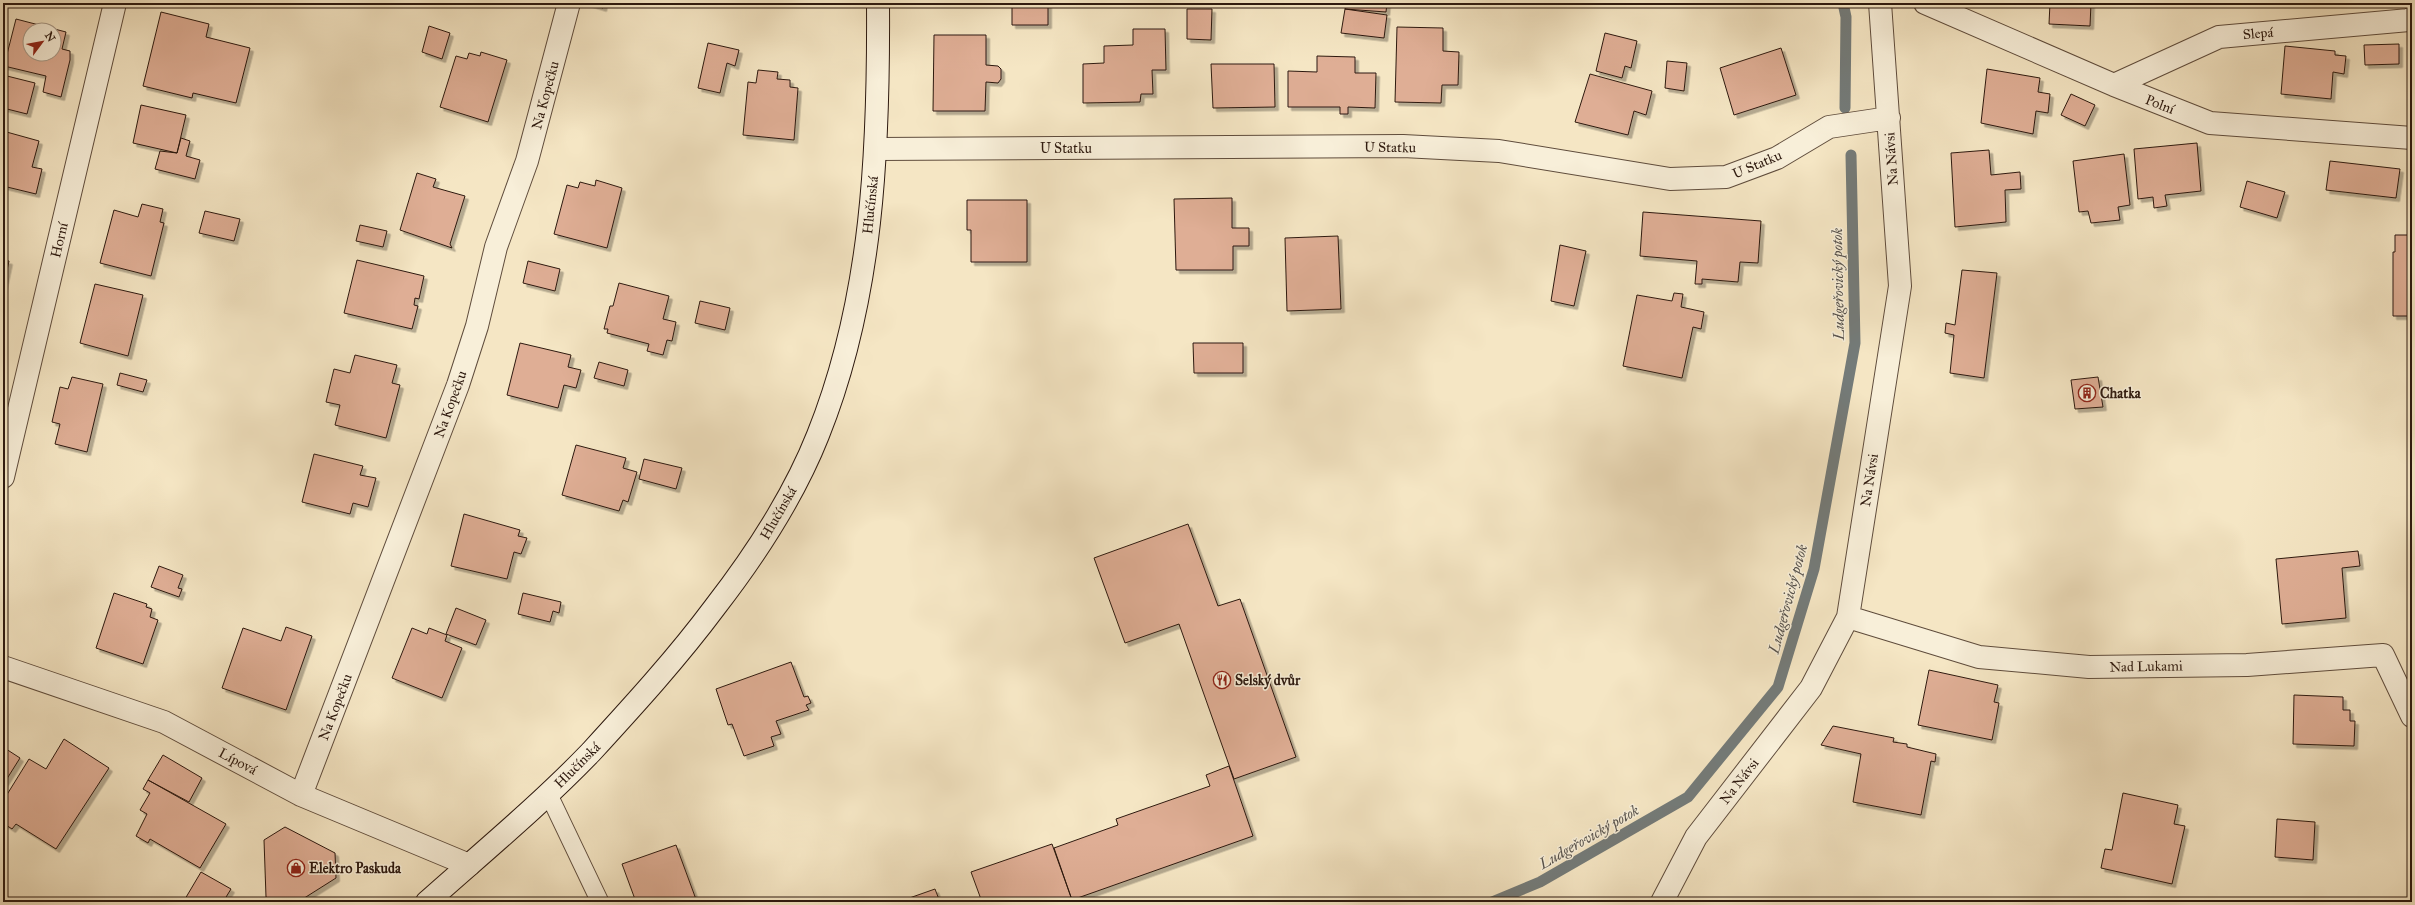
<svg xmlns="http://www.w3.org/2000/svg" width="2415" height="905" viewBox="0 0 2415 905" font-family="'IM FELL Great Primer',serif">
<defs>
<filter id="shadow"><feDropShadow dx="3.5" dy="3.5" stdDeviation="0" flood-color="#0004"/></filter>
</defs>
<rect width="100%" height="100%" fill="#f5e6c4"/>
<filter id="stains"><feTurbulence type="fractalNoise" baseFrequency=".005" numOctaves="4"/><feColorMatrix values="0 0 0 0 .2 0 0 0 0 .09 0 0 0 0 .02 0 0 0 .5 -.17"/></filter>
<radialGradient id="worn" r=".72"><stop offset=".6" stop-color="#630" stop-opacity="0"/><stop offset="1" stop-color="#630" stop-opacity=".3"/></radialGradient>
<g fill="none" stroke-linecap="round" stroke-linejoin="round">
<!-- stream -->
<path stroke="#747b79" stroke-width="11" d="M1843,3L1846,17L1845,108
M1492,902L1540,882L1688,797L1778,687L1814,569L1855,343L1851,155"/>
</g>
<!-- building -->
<path fill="#dfae95" stroke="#2d190f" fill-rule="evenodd" filter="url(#shadow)" d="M587,3H604L603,8Z
M1012,3H1048V25H1012Z
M1346,3H1387L1386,12L1345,9Z
M2050,3H2091L2090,26L2049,24Z
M1187,9H1212L1211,40L1187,39Z
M1345,9L1387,15L1384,38L1341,33Z
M161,12L209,24L206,37L250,48L236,103L193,93L192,98L143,86Z
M16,19L66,32L62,49L70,51V60L61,97L43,92L46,76L4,66ZM30,30H54V54H30Z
M429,26L450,33L442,59L422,52Z
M1397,27L1443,28V51L1459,52L1458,85H1442L1441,103L1395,102Z
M1133,29H1165L1166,70H1152L1153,94H1141L1140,102L1083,103V64L1104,63V46L1133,45Z
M1605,33L1637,41L1631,68L1625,66L1622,78L1596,71Z
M934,35H986V65L998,66L1001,69V79L998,83L986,82L985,111H933Z
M708,43L739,50L735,66L727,63L720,93L698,88Z
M2399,44V64L2365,65L2364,45Z
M2285,46L2335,51V55L2346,56L2344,74L2333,72L2331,99L2281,94Z
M1781,48L1796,95L1734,115L1720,68Z
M481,52L507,60L488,122L440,107L456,56L467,59L469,53L480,56Z
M1317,56L1355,57V73H1376L1375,108L1348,107V114H1340V107H1288V71L1317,72Z
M1667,61L1687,63L1684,91L1665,88Z
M1211,64H1274L1275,107L1213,108Z
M1987,69L2040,78L2038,92L2050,94L2048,113L2036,111L2033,134L1981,123Z
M758,70L778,72L777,79L790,80V87L798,88L794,140L743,135L748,82L756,83Z
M1590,74L1652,91L1646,115L1634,111L1628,135L1575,122Z
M3,75L35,83L27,114L3,108Z
M2071,94L2095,105L2085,126L2061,115Z
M141,105L186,115L177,153L133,143Z
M3,131L39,141L32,167L42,169L36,194L3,186Z
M181,138L190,141L186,156L200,160L195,179L155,169L160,151L177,153Z
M2197,143L2201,191L2165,195L2167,206L2154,208L2153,197L2138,199L2134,149Z
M1989,150L1991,175L2020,172L2021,189L2005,190L2006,222L1955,227L1951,153Z
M2124,154L2130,205L2118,207L2120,220L2091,223L2088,211L2079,212L2073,161Z
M2330,161L2400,169L2396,198L2326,190Z
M417,173L436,179L433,187L465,196L450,244L452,248L400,230Z
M596,180L622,188L607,248L554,234L567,185L578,188L580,182L595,186Z
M2247,181L2285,192L2277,218L2240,207Z
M1232,198V228H1249V246H1233V270H1176L1174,199Z
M967,200H1027V262H971V230H967Z
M142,204L163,209L160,222L164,223L151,276L100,263L114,210L138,217Z
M205,211L240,219L234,241L199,233Z
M1643,212L1761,221L1758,263L1740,262L1738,282L1702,279V284H1695L1697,261L1640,256Z
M360,225L387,231L383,247L356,241Z
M2395,235H2412V316H2393V252H2395Z
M1338,236L1341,309L1287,311L1285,238Z
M1560,245L1586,251L1574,306L1551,301Z
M3,260L9,261L3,289Z
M357,260L424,276L419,299L415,298L414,305L418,306L412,329L344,313Z
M528,261L560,269L555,291L523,283Z
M1962,270L1997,273L1984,378L1950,373L1954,335L1945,333L1946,323L1955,325Z
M619,283L669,296L663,319L676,322L672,341L667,340L663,355L647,351L649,344L607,333L608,329H604L610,306H613Z
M95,284L143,295L128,356L80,343Z
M1674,293L1683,294L1681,307L1704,312L1701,329L1693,327L1682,378L1623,366L1637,295L1672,301Z
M700,301L730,308L725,330L695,323Z
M520,343L571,355L568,367L581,370L576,388L564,385L558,408L507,395Z
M1193,343H1243V373H1194Z
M355,355L397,365L392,383L400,385L386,438L335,425L340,405L326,402L334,369L350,373Z
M599,362L628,370L624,386L594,378Z
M120,373L147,380L143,392L117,385Z
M72,377L103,384L87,452L55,444L60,424L52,422L60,387L68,389Z
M2098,377L2103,407L2075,409L2071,380Z
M576,445L626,458L623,468L637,472L628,502L623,500L619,511L562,495Z
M314,454L363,466L360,475L376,478L368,507L353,503L350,514L302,502Z
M644,459L682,468L676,489L639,479Z
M464,514L520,530L518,536L527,538L521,554L514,552L507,579L451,566Z
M1188,524L1218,606L1240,599L1296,757L1234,779L1179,624L1125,643L1094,558Z
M2358,551L2360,566L2342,568L2346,618L2282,624L2276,559Z
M159,566L183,575L178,588L182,589L179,597L151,587Z
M114,593L147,604L146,607L152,609L150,617L158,620L143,664L96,648Z
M523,593L561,602L559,613L553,611L550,622L518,614Z
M456,608L486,620L476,645L446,634Z
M286,627L312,636L286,710L222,688L243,628L281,641Z
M412,628L427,634L429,628L447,635L445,641L462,648L442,698L392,678Z
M791,662L804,697L808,696L811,703L806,705L809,710L776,721L781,734L771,737L774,746L744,756L732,724L728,725L716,689Z
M1929,670L1998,685L1994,702L1999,703L1992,740L1918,725Z
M2294,695L2343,697V710H2350V721H2355L2354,746L2293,744Z
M1833,726L1894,738L1893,742L1907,744V747L1936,754L1935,762L1931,761L1921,815L1853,802L1861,754L1821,745Z
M64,739L109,768L56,849L16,824L12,829L3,823V801L29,759L46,769Z
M3,747L20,758L3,785Z
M163,755L202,778L189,802L148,780Z
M1229,766L1253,836L1072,900L1054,848L1118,825L1116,819L1210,786L1206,775Z
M148,780L226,824L200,868L150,839L148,843L136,836L147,814L140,810L150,793L143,789Z
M2123,793L2178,805L2174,824L2185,826L2172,884L2101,868L2105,849L2112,850Z
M2277,819L2315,822L2313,860L2275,857Z
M285,827L335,853L336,878L298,902H276L266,897L264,840Z
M1052,844L1072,900L1067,902H982L971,872Z
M676,845L697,902H636L622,864Z
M201,872L231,889L223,902H190L185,899Z
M935,889L940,902H898Z"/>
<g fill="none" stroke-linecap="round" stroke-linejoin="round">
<defs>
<path id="lane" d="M548,793L600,902"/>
<path id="street" d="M1925,3L2114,85L2210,123L2412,138
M2114,85L2219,37L2409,20L2412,18
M877,149L1403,146L1499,151L1670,179L1726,177L1777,158L1829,127L1889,118
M3,477L115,3
M1848,617L1979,657L2089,667L2247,665L2383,655L2412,716
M3,667L164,722L301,795L469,865
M301,795L458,385L477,326L496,247L527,161L569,3
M1662,902L1696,837L1811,688L1848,617L1900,286L1880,3"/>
<path id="secondary" d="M427,902C482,853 540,805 591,752C634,705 677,658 715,607C756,554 793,498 818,435C873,298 879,149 878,3"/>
</defs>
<!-- lane casing -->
<use href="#lane" stroke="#5f4c3c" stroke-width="19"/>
<!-- street casing -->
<use href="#street" stroke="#5f4c3c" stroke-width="24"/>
<!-- secondary casing -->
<use href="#secondary" stroke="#2d190f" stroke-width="24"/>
<!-- lane -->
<use href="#lane" stroke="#f8efd9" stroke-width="17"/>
<!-- street -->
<use href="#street" stroke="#f8efd9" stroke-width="22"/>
<!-- secondary -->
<use href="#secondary" stroke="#f8efd9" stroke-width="22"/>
</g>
<!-- icons -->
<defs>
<symbol id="building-ring" viewBox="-11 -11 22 22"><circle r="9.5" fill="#f8efd9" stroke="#8f2418" stroke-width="1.5"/><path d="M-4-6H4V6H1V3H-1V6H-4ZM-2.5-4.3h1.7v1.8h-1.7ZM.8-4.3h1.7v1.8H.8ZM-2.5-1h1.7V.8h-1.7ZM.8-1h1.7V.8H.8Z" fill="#8f2418"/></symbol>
<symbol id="restaurant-ring" viewBox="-11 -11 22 22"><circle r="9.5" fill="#f8efd9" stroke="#8f2418" stroke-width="1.5"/><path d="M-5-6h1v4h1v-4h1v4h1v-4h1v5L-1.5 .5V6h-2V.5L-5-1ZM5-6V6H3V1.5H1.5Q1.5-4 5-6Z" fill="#8f2418"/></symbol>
<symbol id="shop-ring" viewBox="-11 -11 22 22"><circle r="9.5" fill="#f8efd9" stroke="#8f2418" stroke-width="1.5"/><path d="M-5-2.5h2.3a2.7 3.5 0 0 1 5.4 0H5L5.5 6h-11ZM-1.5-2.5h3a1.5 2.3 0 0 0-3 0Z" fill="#8f2418"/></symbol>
</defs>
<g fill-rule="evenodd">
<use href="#building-ring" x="2077" y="383" width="20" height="20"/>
<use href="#restaurant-ring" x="1212" y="670" width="20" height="20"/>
<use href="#shop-ring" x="286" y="858" width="20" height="20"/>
</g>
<g text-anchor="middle" stroke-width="3" stroke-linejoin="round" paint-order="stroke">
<!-- street labels -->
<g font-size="14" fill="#2d190f" stroke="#f8efd9">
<text transform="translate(2258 33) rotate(-5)" y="5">Slepá</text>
<text transform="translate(545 95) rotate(-75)" y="5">Na Kopečku</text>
<text transform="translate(2160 104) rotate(21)" y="5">Polní</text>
<text transform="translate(1390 147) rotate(1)" y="5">U Statku</text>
<text x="1066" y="153">U Statku</text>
<text transform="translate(1891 159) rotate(-94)" y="5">Na Návsi</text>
<text transform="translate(1757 164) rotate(-23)" y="5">U Statku</text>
<text transform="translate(870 205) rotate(-84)" y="5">Hlučínská</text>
<text transform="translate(59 240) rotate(-77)" y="5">Horní</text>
<text transform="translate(450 404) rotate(-70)" y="5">Na Kopečku</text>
<text transform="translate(1869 480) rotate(-81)" y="5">Na Návsi</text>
<text transform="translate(778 513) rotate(-60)" y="5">Hlučínská</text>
<text transform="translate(2146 666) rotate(-1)" y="5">Nad Lukami</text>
<text transform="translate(335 707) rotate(-69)" y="5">Na Kopečku</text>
<text transform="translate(238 761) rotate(28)" y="5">Lípová</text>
<text transform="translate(577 765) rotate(-45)" y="5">Hlučínská</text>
<text transform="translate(1739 781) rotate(-52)" y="5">Na Návsi</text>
</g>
<!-- poi labels -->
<g font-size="14" font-weight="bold" fill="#2d190f" stroke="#f8efd9" text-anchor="start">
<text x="2100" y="398">Chatka</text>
<text x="1235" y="685">Selský dvůr</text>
<text x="309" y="873">Elektro Paskuda</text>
</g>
<!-- water labels -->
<g font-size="15" font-style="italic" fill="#56524d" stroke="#f8efd9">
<text transform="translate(1838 284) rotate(-91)" y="5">Ludgeřovický potok</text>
<text transform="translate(1788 599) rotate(-75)" y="5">Ludgeřovický potok</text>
<text transform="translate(1589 837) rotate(-30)" y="5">Ludgeřovický potok</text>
</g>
</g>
<!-- margin -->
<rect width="2415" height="905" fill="none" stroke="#f5e6c4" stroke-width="16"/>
<rect x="4" y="4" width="2407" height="897" fill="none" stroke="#2d190f" stroke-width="2"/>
<rect x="8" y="8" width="2399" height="889" fill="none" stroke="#2d190f"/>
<!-- north arrow -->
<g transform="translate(42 42) rotate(58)"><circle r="19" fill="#f8efd9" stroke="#a79988"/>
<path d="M0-3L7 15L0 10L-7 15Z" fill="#8f2418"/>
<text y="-6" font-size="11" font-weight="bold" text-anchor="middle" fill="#2d190f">N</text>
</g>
<rect width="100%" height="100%" filter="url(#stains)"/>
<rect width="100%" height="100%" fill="url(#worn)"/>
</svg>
